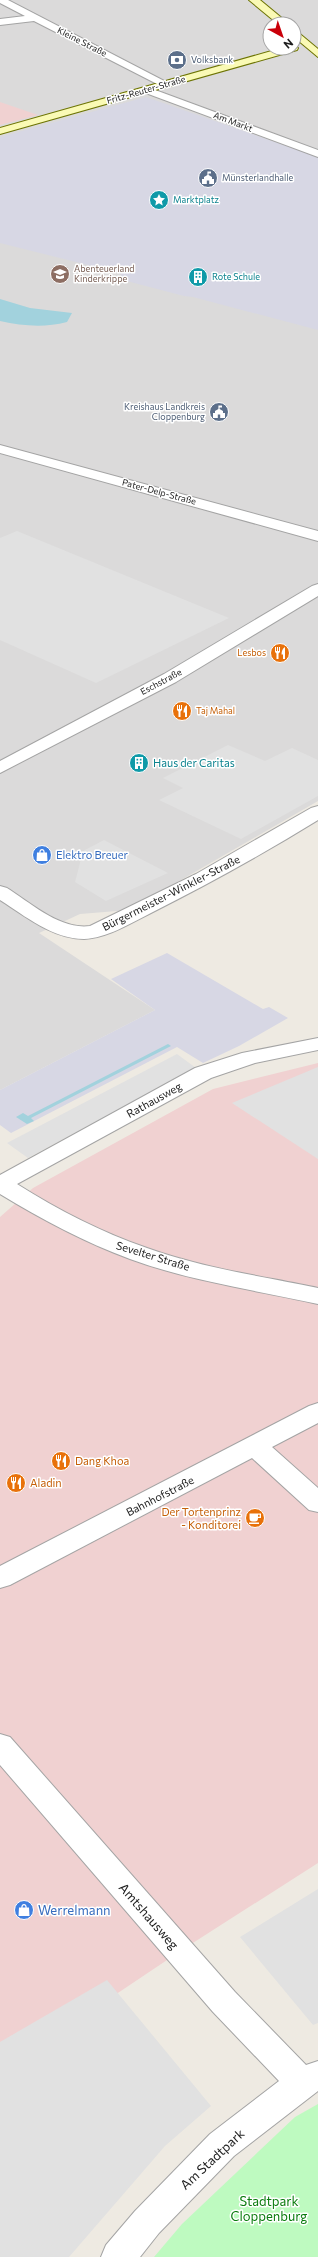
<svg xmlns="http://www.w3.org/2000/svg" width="318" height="2257" viewBox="0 0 318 2257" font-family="Commissioner,sans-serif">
<rect width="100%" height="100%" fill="#eeeae2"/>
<!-- residential -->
<path fill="#dbdada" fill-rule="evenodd" d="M0,0H318V801L129,910L80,914L39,933L155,1010L0,1090ZM270,24H294V48H270Z"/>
<!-- commercial -->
<path fill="#f0d1d1" d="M0,102L38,115L0,125Z
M318,1063V1863L185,1948L0,2072V1217L33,1188L213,1089Z"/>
<!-- park -->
<path fill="#befac0" d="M318,2104V2257H154L182,2224L295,2117Z"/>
<!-- parking -->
<path fill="#e1e1e1" d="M17,531L229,618L96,683L0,640V538Z
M228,745L265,761L292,748L318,760V796L241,839L159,800L183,788L163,778Z
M104,840L168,873L106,901L75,882L83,851Z
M177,1054L196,1068L28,1158L7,1143Z
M318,1067V1159L232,1103Z
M318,1889V2023L313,2025L240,1937Z
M107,1980L211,2106L165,2146L69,2257H0V2042Z"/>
<!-- plaza -->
<path fill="#d7d7e4" d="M146,97L318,157V330L193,297L184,296L123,280L120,273L0,243V137Z
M167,953L263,1009L269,1007L288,1018L239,1046L203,1063L177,1047L11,1133L0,1125V1090L155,1010L111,979Z"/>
<!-- water -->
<path fill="#a2d2dd" d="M0,299L30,308L72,313L67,322C44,328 23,326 0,321Z
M168,1044L171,1046L31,1118L34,1121L27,1124L16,1117L23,1113L28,1116Z"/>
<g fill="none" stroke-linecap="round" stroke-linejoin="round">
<defs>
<path id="street" d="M0,0H8L170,84L165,87L161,86L34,21L0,25V19L25,16L0,3Z
M147,87L318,150V157L143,92V88Z
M0,445L318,531V541L0,453Z
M318,584V596L176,682L0,773V761L164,674L312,586Z
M318,806V820C263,854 207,885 149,914C129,924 107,938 84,939C53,939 25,916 0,900V886L7,888C31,903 60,930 90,926L196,874L311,808Z
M318,1038V1050L255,1063L211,1078L17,1184C58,1210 101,1232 147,1248C202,1268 261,1276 318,1288V1304C255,1290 190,1281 130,1259C84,1242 41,1219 0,1194V1175L195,1068L242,1053Z
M318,1403V1423L272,1447L318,1488V1512L309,1510L252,1458L10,1585L0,1588V1566L309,1406Z
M0,1734L10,1737L235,1992L306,2065L318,2061V2091L234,2156L159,2233L140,2257H101L106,2245L135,2211L210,2134L279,2081L213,2012L0,1765Z"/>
<path id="secondary" d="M249,0H260L289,24H278Z
M294,29L318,49V57L294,37Z
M294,45L298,48L297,50L0,134V128L282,48H294Z"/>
</defs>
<!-- street casing -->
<use href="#street" stroke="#a4a4a4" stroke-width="2"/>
<!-- secondary casing -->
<use href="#secondary" stroke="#6d7404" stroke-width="2"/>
<!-- street -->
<use href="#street" fill="#fff" fill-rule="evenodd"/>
<!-- secondary -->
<use href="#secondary" fill="#fafab5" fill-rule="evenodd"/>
</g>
<!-- icons -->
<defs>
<symbol id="bank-disc" viewBox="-11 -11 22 22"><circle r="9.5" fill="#5c6f8a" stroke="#fff"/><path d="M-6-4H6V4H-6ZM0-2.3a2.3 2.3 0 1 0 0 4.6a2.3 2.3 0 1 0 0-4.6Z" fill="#fff"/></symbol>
<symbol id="civic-disc" viewBox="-11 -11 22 22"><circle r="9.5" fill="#5c6f8a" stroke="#fff"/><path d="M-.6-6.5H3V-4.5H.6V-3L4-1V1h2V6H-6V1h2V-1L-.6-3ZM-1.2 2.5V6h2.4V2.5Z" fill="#fff"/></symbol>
<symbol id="sight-disc" viewBox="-11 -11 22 22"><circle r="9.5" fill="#0f9aa8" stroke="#fff"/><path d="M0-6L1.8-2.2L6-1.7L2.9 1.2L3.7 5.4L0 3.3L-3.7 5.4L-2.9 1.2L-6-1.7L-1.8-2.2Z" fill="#fff"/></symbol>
<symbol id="school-disc" viewBox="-11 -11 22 22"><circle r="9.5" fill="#8d6e63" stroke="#fff"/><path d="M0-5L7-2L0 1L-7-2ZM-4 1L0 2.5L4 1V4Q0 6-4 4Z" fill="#fff"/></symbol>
<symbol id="building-disc" viewBox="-11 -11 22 22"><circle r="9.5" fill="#0f9aa8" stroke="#fff"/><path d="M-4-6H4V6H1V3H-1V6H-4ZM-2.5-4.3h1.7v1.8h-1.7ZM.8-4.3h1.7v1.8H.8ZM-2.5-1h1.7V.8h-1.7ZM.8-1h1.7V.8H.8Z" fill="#fff"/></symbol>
<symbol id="restaurant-disc" viewBox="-11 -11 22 22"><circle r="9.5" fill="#e8710a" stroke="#fff"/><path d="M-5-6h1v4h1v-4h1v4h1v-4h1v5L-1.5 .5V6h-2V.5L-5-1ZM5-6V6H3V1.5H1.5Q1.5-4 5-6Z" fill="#fff"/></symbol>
<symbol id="shop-disc" viewBox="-11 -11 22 22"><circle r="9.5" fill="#3f7fe0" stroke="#fff"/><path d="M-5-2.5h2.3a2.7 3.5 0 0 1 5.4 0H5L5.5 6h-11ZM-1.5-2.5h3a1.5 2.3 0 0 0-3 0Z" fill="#fff"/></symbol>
<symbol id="cafe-disc" viewBox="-11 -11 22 22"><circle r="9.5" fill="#e8710a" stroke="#fff"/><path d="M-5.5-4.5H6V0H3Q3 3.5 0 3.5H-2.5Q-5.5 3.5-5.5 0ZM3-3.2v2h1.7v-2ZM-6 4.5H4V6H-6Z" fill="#fff"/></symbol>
</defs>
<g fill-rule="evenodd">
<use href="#bank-disc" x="166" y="49" width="22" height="22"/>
<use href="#civic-disc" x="197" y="167" width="22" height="22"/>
<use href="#sight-disc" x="148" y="189" width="22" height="22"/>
<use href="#school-disc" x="49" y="263" width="22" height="22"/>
<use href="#building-disc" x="187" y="266" width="22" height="22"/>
<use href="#civic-disc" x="208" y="401" width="22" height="22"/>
<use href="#restaurant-disc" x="269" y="642" width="22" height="22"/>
<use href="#restaurant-disc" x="171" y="700" width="22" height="22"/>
<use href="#building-disc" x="128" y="752" width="22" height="22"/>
<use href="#shop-disc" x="31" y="844" width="22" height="22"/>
<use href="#restaurant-disc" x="50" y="1450" width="22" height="22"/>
<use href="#restaurant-disc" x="5" y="1472" width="22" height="22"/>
<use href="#cafe-disc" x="244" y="1507" width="22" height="22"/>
<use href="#shop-disc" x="13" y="1899" width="22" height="22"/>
</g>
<g text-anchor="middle" stroke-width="3" stroke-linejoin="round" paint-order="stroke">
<!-- far-street labels -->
<g font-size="9" fill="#1d1d1d" stroke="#fff">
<text transform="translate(82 42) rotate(27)" y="3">Kleine Straße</text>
<text transform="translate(146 90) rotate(-16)" y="3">Fritz-Reuter-Straße</text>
<text transform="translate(233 122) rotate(21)" y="3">Am Markt</text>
<text transform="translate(159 492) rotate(15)" y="3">Pater-Delp-Straße</text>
<text transform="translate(161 682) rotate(-28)" y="3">Eschstraße</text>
</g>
<!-- far-service labels -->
<g font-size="9" fill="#4e5e75" stroke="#fff" text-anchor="start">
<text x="191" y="63">Volksbank</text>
<text x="222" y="181">Münsterlandhalle</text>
<text x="205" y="410" text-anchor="end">Kreishaus Landkreis<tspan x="205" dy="10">Cloppenburg</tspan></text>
</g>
<!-- far-culture labels -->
<g font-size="9" fill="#0d838f" stroke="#fff" text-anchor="start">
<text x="173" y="203">Marktplatz</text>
<text x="212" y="280">Rote Schule</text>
</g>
<!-- far-education labels -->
<g font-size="9" fill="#785e54" stroke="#fff" text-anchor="start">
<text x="74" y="272">Abenteuerland<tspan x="74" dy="10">Kinderkrippe</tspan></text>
</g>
<!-- far-food labels -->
<g font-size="9" fill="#c56008" stroke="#fff" text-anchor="end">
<text x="266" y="656">Lesbos</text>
<text x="196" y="714" text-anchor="start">Taj Mahal</text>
</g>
<!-- culture labels -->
<g font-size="11" fill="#0d838f" stroke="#fff" text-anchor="start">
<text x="153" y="767">Haus der Caritas</text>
</g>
<!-- shop labels -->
<g font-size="11" fill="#366cbe" stroke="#fff" text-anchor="start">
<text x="56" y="859">Elektro Breuer</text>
</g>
<!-- street labels -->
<g font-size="11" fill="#1d1d1d" stroke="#fff">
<text transform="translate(171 893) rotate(-27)" y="4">Bürgermeister-Winkler-Straße</text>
<text transform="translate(154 1100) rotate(-29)" y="4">Rathausweg</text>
<text transform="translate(153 1256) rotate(17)" y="4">Sevelter Straße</text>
<text transform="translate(160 1496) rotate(-27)" y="4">Bahnhofstraße</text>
</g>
<!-- food labels -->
<g font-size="11" fill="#c56008" stroke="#fff" text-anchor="start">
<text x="75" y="1465">Dang Khoa</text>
<text x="30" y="1487">Aladin</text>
<text x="241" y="1516" text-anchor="end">Der Tortenprinz<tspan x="241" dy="13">- Konditorei</tspan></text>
</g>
<!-- near-shop labels -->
<g font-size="13" fill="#366cbe" stroke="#fff" text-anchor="start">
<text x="38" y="1915">Werrelmann</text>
</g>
<!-- near-street labels -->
<g font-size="13" fill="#1d1d1d" stroke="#fff">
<text transform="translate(149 1916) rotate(49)" y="5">Amtshausweg</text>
<text transform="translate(212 2159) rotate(-43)" y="5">Am Stadtpark</text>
</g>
<!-- near-park labels -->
<g font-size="13" fill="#0a7c0e" stroke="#fff">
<text x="269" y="2206">Stadtpark<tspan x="269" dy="15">Cloppenburg</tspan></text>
</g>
</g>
<!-- north arrow -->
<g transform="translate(282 36) rotate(140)"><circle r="19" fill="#ffffff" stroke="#a5a5a5"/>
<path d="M0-3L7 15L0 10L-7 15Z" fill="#ca000a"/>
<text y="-6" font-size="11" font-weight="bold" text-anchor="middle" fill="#1d1d1d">N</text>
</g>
</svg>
